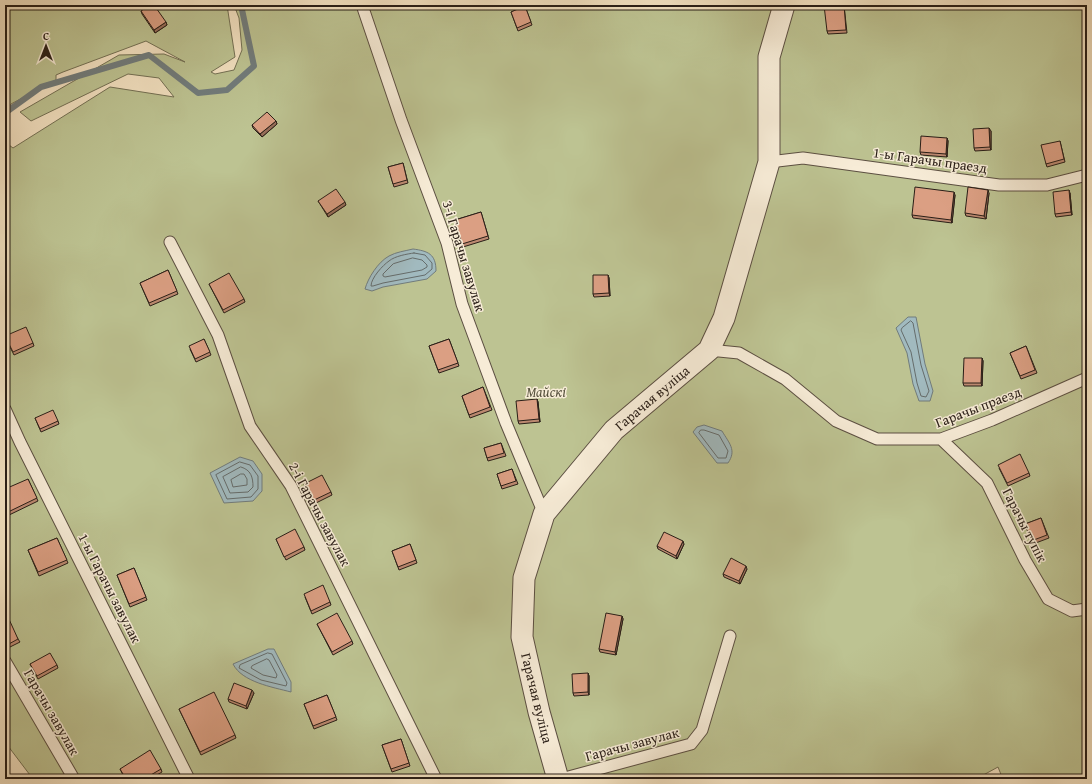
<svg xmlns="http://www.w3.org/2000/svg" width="1092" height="784" viewBox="0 0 1092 784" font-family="'Gentium Book Plus',serif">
<rect width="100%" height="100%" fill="#f3e2c2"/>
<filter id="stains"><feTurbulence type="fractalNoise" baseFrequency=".005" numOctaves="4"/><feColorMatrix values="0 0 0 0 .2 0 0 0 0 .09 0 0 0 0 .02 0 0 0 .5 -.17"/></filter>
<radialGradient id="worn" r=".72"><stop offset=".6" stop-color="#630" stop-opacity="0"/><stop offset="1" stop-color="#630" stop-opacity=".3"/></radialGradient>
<!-- green -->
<path fill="#bdc392" stroke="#737054" d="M5,5H227L235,57L211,72L215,74L234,70L242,50L239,18L234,5H1087V779H1000L1002,777L998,767L976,779H33L5,742V142L13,148L110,87L174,97L159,78L128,74L31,121L20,112L119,55L164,54L185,62L146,41L63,72L56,75V80L11,104L5,117Z"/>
<!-- water -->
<path fill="#a1babf" stroke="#717c7c" d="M413,249C428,251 436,254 436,271L427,279L383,287L372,291L365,289C368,278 378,262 389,256C396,252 405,251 413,249Z
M908,317H916L925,364L933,391L930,401H919L913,384L907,353L896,328Z
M704,425L722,431C729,443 737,450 728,463H717L693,432L697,427Z
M240,457L253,461L262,474V491L253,501L224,503L210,473Z
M268,649H274L291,682V692C272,687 242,682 233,664Z"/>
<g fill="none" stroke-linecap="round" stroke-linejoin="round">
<!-- shore -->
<path stroke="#656c6b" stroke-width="1" d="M414,253L425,255L432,263V269L425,275L383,283L373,286H371C371,278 383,265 389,261C395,256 407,254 414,253Z
M413,258L422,260L427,265V267L422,270L385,277L383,276V274L393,264Z
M911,321L913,323L921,365L929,391L926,397L921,396L917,383L911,352L901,330L902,328Z
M701,430H704L719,435L728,451L726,458H718L699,433Z
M240,462L250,465L258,476V489L251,497L227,499L216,475Z
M241,467C251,470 253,477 253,487L248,492L230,493L223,477Z
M241,474H244L247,479V485L233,487L231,480Z
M268,653L272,654L287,683L286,686L261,680L239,668L240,665Z
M267,659L269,660L277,675L276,678L263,675L251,668L252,666Z"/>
<!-- stream -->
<path stroke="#717c7c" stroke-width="6" d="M5,113L41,87L149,55L198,93L227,90L254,66L241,5"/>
<defs>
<path id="service" d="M362,5L401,120L447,243L462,304L506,423L544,514
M769,162L803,158L999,185H1047L1087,175
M170,242L218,335L250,426L291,486L436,779
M709,350L739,353L785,379L836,421L877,439H941L992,420L1087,378
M5,409L20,442L189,779
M941,439L987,483L1025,560L1048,599L1072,611L1087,609
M5,661L74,779
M561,779L691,744L702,730L730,636"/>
<path id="minor" d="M558,779L539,712L522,637L524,578L544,514L614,430L709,350L724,318L769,162V57L784,5"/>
</defs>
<!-- service casing -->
<use href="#service" stroke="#5c4f42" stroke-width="13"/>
<!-- minor casing -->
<use href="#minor" stroke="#5c4f42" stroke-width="23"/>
<!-- service -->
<use href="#service" stroke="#f7ecd7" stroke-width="11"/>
<!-- minor -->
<use href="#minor" stroke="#f7ecd7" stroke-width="21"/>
</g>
<!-- wall -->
<path fill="#bc8971" stroke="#291e17" d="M844,5L847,33L828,34L827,31Z
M525,6L532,25L518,31L511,12Z
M141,11L166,22L167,25L155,33L142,14Z
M276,121L277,124L262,137L253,128L252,125Z
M991,131V150L975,151L974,148Z
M947,138L948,141L947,157L921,155L920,152Z
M1060,141L1065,162L1047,167L1046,164Z
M403,163L408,183L394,187L388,167Z
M989,193L986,219L966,216L965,213Z
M1070,193L1072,215L1056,217L1055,214Z
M955,195L952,223L913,218L912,215Z
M318,201L346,205L328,217L320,204Z
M481,212L489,239L463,247L455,220Z
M168,270L178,294L150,306L140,283Z
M608,275L609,278L610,296L594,297L593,294Z
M209,284L244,299L245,302L224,313Z
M6,339L33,343L34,346L14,355Z
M204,339L211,355L196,362L190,349Z
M449,339L459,366L439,373L429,346Z
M1026,346L1037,373L1021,379L1010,353Z
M982,358L983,361L982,386H964L963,383Z
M483,387L492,410L470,418L462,396Z
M537,399L538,402L540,422L519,424L518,421Z
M35,418L58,421L59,424L41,432Z
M501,443L506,456L488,461L484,448Z
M999,468L1029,473L1030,476L1008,486Z
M512,469L518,484L502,489L497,474Z
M28,479L38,501L7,516L5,512Z
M304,484L331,492L332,495L314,504Z
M1041,518L1049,538L1033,544L1025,524Z
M57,538L68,563L39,576L28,550Z
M276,539L304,547L305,550L286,560Z
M410,544L417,563L399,570L392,551Z
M684,544L677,559L658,549L657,546Z
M134,568L147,600L130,607L117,575Z
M747,569L740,584L724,577L723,574Z
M305,597L330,602L331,605L312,614Z
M622,616L623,619L616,655L600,652L599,649Z
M5,618L18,639L20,642L8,648L5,642Z
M317,624L352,641L353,644L333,655Z
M30,664L57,665L58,668L38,679Z
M588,673L589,676V695L574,696L573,693Z
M254,693L247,709L229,702L228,699Z
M327,695L337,720L314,729L304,704Z
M179,709L235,735L236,738L201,755Z
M401,739L410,766L392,772L382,745Z
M120,769H161L162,772L150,779H125Z"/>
<!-- shaded-wall -->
<path fill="#996f5c" stroke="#291e17" d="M166,22L167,25L155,33L154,30Z
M276,121L277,124L262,137L260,134Z
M989,128L991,131V150L990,147Z
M947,138L948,141L947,157L946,154Z
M988,190L989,193L986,219L984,216Z
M1069,190L1070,193L1072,215L1071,212Z
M954,192L955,195L952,223L951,220Z
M345,202L346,205L328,217L327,214Z
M608,275L609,278L610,296L609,293Z
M982,358L983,361L982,386L981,383Z
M537,399L538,402L540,422L539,419Z
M683,541L684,544L677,559L676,556Z
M746,566L747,569L740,584L739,581Z
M622,616L623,619L616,655L615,652Z
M588,673L589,676V695L588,692Z
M252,690L254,693L247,709L246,706Z"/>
<!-- building -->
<path fill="#db9f83" stroke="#291e17" d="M150,5H154L166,22L154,30L141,11Z
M824,5H844L846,30L827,31Z
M525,6L531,22L517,28L511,12Z
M267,112L276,121L260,134L252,125Z
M989,128L990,147L974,148L973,129Z
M921,136L947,138L946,154L920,152Z
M1060,141L1064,159L1046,164L1041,145Z
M403,163L407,180L393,184L388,167Z
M915,187L954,192L951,220L912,215Z
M968,187L988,190L984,216L965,213Z
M336,189L345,202L327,214L318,201Z
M1069,190L1071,212L1055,214L1053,192Z
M481,212L488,236L462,244L455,220Z
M168,270L177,291L149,303L140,283Z
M229,273L244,299L223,310L209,284Z
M593,275H608L609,293L593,294Z
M26,327L33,343L13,352L5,336Z
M204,339L210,352L195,359L189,346Z
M449,339L458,363L438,370L429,346Z
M1026,346L1035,370L1020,376L1010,353Z
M964,358H982L981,383H963Z
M483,387L490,407L469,415L462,396Z
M537,399L539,419L518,421L516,401Z
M53,410L58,421L40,429L35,418Z
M501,443L504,453L487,458L484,448Z
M1020,454L1029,473L1007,483L998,465Z
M512,469L516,481L501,486L497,474Z
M322,475L331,492L312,501L304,484Z
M28,479L37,498L6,513L5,489Z
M1041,518L1047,535L1031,541L1025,524Z
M295,529L304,547L284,557L276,539Z
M664,532L683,541L676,556L657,546Z
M57,538L67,560L38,572L28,550Z
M410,544L416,560L398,567L392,551Z
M731,558L746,566L739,581L723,574Z
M134,568L146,597L129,604L117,575Z
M323,585L330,602L311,611L304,594Z
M337,613L352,641L332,652L317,624Z
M606,613L622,616L615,652L599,649Z
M8,617L18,639L7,645L5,641V618Z
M50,653L57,665L37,676L30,664Z
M588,673V692L573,693L572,674Z
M234,683L252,690L246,706L228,699Z
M214,692L235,735L200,752L179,709Z
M327,695L336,717L313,726L304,704Z
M401,739L409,763L391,769L382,745Z
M150,750L161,769L144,779H126L120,769Z"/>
<g text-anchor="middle" stroke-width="3" stroke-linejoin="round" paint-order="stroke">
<!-- street labels -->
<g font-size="14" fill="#291e17" stroke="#f7ecd7">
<text transform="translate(930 160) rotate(8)" y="5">1-ы Гарачы праезд</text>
<text transform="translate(464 256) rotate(73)" y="5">3-і Гарачы завулак</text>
<text transform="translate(652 398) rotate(-40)" y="5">Гарачая вуліца</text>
<text transform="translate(978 407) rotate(-21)" y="5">Гарачы праезд</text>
<text transform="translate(320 514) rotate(62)" y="5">2-і Гарачы завулак</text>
<text transform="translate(1025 525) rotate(63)" y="5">Гарачы тупік</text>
<text transform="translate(110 588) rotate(63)" y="5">1-ы Гарачы завулак</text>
<text transform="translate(537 698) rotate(76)" y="5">Гарачая вуліца</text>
<text transform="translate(52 712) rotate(60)" y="5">Гарачы завулак</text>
<text transform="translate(632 744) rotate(-15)" y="5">Гарачы завулак</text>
</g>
<!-- park labels -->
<g font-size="14" font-style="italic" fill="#55503c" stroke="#f7ecd7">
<text x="546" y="397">Майскі</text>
</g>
</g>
<!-- margin -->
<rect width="1092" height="784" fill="none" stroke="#f3e2c2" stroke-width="20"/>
<rect x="6" y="6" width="1080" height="772" fill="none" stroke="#291e17" stroke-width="2"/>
<rect x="10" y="10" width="1072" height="764" fill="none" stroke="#291e17"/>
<!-- north arrow -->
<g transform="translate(46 46)" stroke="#f7ecd7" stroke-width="3" paint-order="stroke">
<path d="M0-3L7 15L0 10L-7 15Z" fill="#291e17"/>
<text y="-6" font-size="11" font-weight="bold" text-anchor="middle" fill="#291e17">С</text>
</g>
<rect width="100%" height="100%" filter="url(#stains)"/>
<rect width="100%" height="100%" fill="url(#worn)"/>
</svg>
